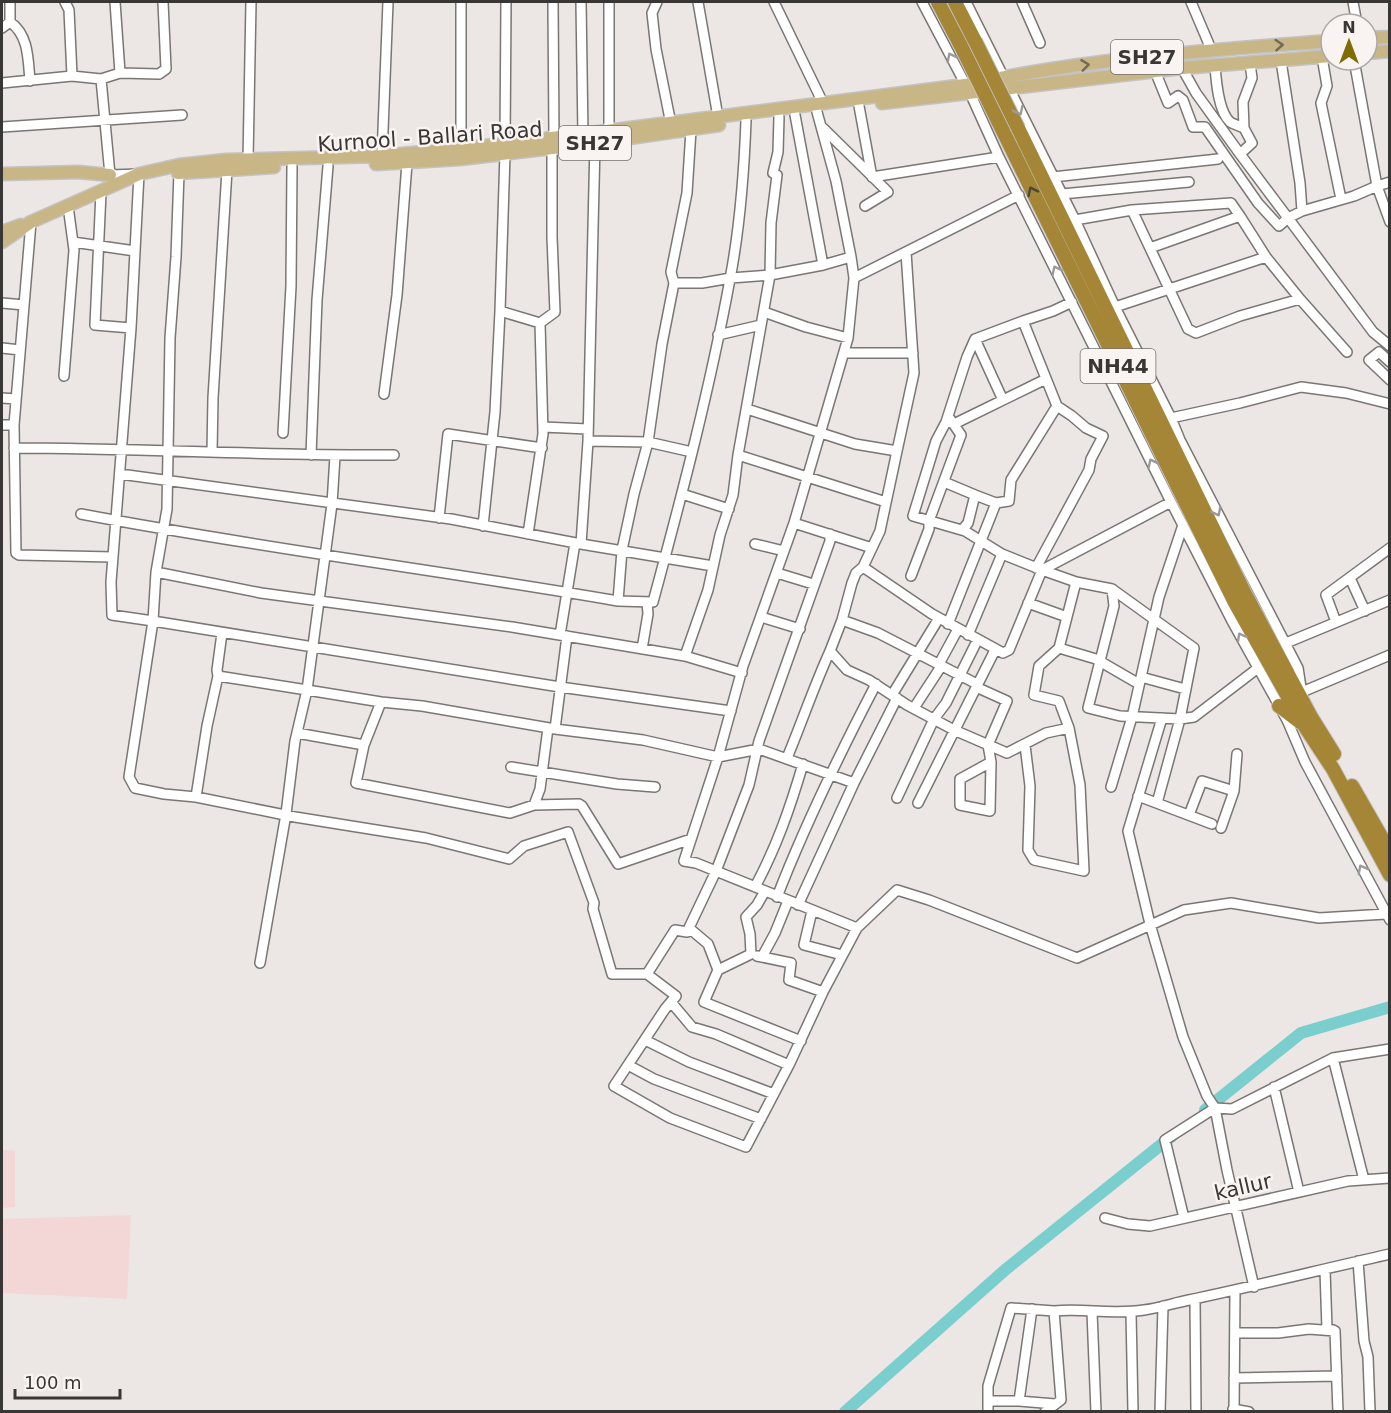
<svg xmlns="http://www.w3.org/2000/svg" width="1391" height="1413" viewBox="0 0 1391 1413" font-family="'DejaVu Sans',sans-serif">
<rect width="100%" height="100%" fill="#ece7e4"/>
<!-- industrial -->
<path fill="#f2d7d6" d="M2,1150L15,1151V1207L2,1208Z
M131,1215L127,1299L2,1293V1219Z"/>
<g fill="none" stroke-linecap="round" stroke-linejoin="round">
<!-- river -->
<path stroke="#7bcece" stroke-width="12" d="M1205,1110L1301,1033L1390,1007
M845,1412L1005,1270L1172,1136"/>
<defs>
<path id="minor" d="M65,2L69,10L72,76
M115,2L120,73L101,79L110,175L139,174L131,328L111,582L112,615L153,621L156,572
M553,2L554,139
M581,2L583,136
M609,2V132
M657,2L652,13L656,49L671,124
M698,2L718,117
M774,2L823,103
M922,2L970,93L999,157L1171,502L1232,621L1287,720L1305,762L1390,920
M966,2L1075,220L1115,307L1171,418L1180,440L1298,668L1302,694
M1022,2L1040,43
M1191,2L1211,49
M1353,2L1357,24
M10,22V2
M2,28L10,22C29,35 28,60 30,81
M1322,57L1327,86L1321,103L1341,199
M1281,61L1300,183L1302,211L1354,196L1377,186L1354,60
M1215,65C1216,80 1218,111 1230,122C1233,124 1240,126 1244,128
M1182,68L1196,93L1240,154L1252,143L1244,128L1243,102L1252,78L1250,64
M1155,71L1168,103L1178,96L1183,100L1193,127H1205L1258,203L1279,226L1288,218L1240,154
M120,73L159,74L166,69L163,2
M2,83L72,76L101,79
M859,106L872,177L999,157
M817,112L836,181L851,257L854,278L848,338L794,523L743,666L718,757L684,861L696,863L857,928L897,890L929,900L1077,958L1184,910L1231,903L1319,918L1386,914
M2,127L182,115
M823,128L888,192L865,206
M505,144L506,2
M461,149V2
M505,154L500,311L540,323L543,434L528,534
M382,156L388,2
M248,160L251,2
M179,173L176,257L170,338L167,509L156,572L261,593L512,627L685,656L708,590L720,535L733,495L738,455L770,275L771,223L777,175L773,173L778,152L779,117
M1053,177L1218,159
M1390,182L1377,186L1390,222
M101,192L95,325L131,328
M1062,194L1189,182
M1132,210L1231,203L1240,216L1150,248
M1302,211L1288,218L1373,332L1390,346
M1240,216L1266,257L1300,299
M1075,220L1132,210L1188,329L1196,333L1240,316L1300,299L1347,352
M73,242L135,251
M823,265L851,257
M854,278L1019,195
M674,283H702L731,278L770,275L823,265L795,115
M2,303L24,305
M1115,307L1266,257
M764,312L806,327L848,338
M540,323L555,312L552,237V148
M718,335L761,325
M975,339L1002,398
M2,348L20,350
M844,353H913
M1390,362L1379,352L1369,360L1390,380
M64,376L74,250L68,206
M384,394L397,295L407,163
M2,398L16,399
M747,409L855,444L897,451L914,373L906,252
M1171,418L1240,403L1301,387L1346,393L1390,404
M949,422L954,424L1046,379
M2,425H14L31,222
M14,425L16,553L19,555L113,557
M543,427L588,429
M283,433L291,286L292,167
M588,441L648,442L692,452
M14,448C141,448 267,456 394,455
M897,451L880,531L863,567L856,573L852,583L842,620L830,651L847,670L869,680L907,705L954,730L1007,753L1046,733L1069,728L1080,785L1084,871L1034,860L1028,850L1030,786L1025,745
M212,452L213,398L227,170
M311,455L317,300L328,166
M738,455L886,502
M335,456L332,504L307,690L381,702L422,706L555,729L643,740L718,757L759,749L854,783
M120,474L451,519L581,544L713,566
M944,482L975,495L968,523L962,530
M682,494L729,509
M996,503L1009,501L1011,480L1057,406
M81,514C259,548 439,570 618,601L622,550L634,494L648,442L662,344L674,283L671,272L687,193L691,130
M439,518L448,434L542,448
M794,523L872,548
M483,526L495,412L500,311
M830,534V541L759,741L749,785L716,871L687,932L675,930L647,974L676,996L665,1009L614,1086L670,1118L746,1147L789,1065L823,992L857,928
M581,544L588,441L595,143
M755,544L784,551
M863,567L932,614L1003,653L1009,650L1042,570L1002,554
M1036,568L1089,470L1091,459L1103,436L1086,428L1072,416L1057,406L1023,321L1053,311L1072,302
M777,573L813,584
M911,576L929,529V521L961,435L948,416
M1350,578L1365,611
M1076,582L1112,589L1114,606L1088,708L1120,716L1180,719L1194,717L1258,668
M1112,589L1194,648L1180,719L1157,803
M618,601L653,602C682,495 710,388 730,279C740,227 744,174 746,121
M1028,603L1067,617
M761,617L800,629
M842,620L878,633L977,684
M1336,622L1326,595L1390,548
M948,624L996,503L975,495
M560,635L575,543
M968,635L1002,554L965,531L913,516L936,441L946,422L967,357L975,339L1023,321
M1286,643L1390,600
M1059,648L1076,582L1042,570L1171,502
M642,649L648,614L647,602
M685,656L742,673
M939,664L958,629
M218,676L307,690L295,741L286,814L260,963
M1141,677L1185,689
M976,687L1007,701L988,745L991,762L960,779V805L990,811L991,762
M1302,692L1390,655
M892,695L939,618
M381,702L364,745L356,783L510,813L534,805L579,804L582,806L618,864L691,839
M914,708L942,665
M1162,718L1128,831L1150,924L1183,1037L1207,1096L1215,1108L1227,1170L1254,1287
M1069,728L1059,701L1034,695L1039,666L1059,648L1096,659L1139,684
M555,729L567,636
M297,733L364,745
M787,758C802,722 814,686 830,651
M511,767L617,784L655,787
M1111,787L1132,717L1159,597L1183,525
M1138,796L1212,824
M196,797L207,726L218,676L217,670L222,633
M897,798L934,719L946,703L977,641
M918,803L995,650
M534,805L540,789L548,728
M1189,815L1202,781L1234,791
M1221,828L1234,791L1237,754
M755,887C777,846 790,808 803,764
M777,897C806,822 839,755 876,684
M798,905L854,783L897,698
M812,911L804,945L842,955
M689,928L708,944L718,970L704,1002L801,1041
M757,956L762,957L775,933L788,901
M762,957L791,963L789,980L823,992
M718,970L751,954L750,934L746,917L757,905L765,891
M647,974H612L593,909L594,903L568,832L524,846L509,859L426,838L295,817L196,797L164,794L135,788L129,777L153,621L560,687L731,711
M671,1002L692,1027L716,1034L789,1065
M645,1040L689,1062L774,1094
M1333,1058L1364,1180
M628,1065L654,1079L761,1119
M1274,1087L1299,1192
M1105,1218L1128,1224L1150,1226L1348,1181L1390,1178
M1184,1218L1165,1140L1215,1108L1232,1109L1333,1058L1390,1049
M1358,1261L1364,1341L1368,1357L1370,1412
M1325,1270L1327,1329L1333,1330
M1195,1299L1196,1412
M1054,1311C1085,1308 1111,1315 1144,1310C1159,1308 1174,1303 1189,1300C1256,1286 1323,1269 1390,1254
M1092,1312L1096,1412
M1131,1312L1133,1412
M1335,1331L1338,1412
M1236,1333H1278L1309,1329L1335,1331
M1234,1378L1337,1376
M988,1401H1019L1032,1309
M1019,1401L1055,1404
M1233,1409L1249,1412
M988,1412V1386L1011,1308L1054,1311L1061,1400L1045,1412
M1160,1412L1163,1306
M1234,1412L1235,1291"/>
<path id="major" d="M1367,38L1390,37
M1367,53L1390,51
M882,103L1182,68L1331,56
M376,164L460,159L595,143L719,125
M178,173L274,167
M2,174L78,172L110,175
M2,232L21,225
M2,242L31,222L139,174L179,165L226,160L382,156L505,144L965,85C1085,59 1209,50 1331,41"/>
<path id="highway" d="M938,2L961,46
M955,2L975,41
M1018,128L1244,592L1311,717L1334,754
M1003,131L1234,601L1304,725L1333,769L1390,875
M1279,706L1300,722
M1352,786L1390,852"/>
</defs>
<!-- minor casing -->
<use href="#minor" stroke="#7a7673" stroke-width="12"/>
<!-- major casing -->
<use href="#major" stroke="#c4c3c3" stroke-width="15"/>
<!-- highway casing -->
<use href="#highway" stroke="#c4c3c3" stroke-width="16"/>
<!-- minor -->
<use href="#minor" stroke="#fff" stroke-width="9"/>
<!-- major -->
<use href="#major" stroke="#c9b686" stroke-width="12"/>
<!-- highway -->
<use href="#highway" stroke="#a58636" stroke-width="14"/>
<defs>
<path id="highway-bridge" d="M975,41L1018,128
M961,46L1003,131"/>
</defs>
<!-- highway-bridge casing -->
<use href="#highway-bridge" stroke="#c4c3c3" stroke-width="16" stroke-linecap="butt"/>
<!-- highway-bridge -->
<use href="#highway-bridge" stroke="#a58636" stroke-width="14"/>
</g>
<!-- one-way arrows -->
<defs><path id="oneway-chevron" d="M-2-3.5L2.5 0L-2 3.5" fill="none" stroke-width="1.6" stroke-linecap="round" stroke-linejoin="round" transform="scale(1.5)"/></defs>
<g stroke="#736a56">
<use href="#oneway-chevron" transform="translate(1279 45) rotate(-4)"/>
<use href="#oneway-chevron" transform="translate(1085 65) rotate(-7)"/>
</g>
<g stroke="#9c9b9a">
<use href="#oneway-chevron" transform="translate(951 57) rotate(-117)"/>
<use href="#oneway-chevron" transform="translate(1019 111) rotate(64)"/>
<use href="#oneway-chevron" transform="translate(1056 270) rotate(-116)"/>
<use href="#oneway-chevron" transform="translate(1152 463) rotate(-116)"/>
<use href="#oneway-chevron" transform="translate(1217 512) rotate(63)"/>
<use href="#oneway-chevron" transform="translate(1241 637) rotate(-119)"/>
<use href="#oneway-chevron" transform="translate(1362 869) rotate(-118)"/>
</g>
<use stroke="#4f4736" href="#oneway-chevron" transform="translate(1032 191) rotate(-116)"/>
<g text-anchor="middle" stroke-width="5" stroke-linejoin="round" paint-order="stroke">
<!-- shield labels -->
<g fill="#f9f4f1" stroke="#73706e" stroke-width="1.5">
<rect x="1111" y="40" width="72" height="34" rx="4.5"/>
<rect x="559" y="126" width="72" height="34" rx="4.5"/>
<rect x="1080.5" y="349" width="75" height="34" rx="4.5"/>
</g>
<g font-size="20" font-weight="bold" fill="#393736">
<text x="1147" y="64">SH27</text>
<text x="595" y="150">SH27</text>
<text x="1118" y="373">NH44</text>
</g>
<!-- street labels -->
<g font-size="21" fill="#393736" stroke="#f9f4f1">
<text transform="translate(430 137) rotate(-4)" y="7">Kurnool - Ballari Road</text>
<text transform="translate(1243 1187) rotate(-13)" y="7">kallur</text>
</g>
</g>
<!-- border -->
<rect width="1391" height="1413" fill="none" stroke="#393736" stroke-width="6"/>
<!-- north arrow -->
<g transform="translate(1349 42)"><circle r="28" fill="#f9f4f1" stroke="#aca8a6" stroke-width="1.5"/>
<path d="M0-4.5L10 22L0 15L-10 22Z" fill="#7f6c05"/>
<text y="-9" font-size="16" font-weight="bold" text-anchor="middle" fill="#393736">N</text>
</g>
<!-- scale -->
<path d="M15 1389v9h105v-9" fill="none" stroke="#393736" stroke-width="3"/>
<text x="24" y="1389" font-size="18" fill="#393736" stroke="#f9f4f1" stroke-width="4.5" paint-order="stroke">100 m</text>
</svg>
